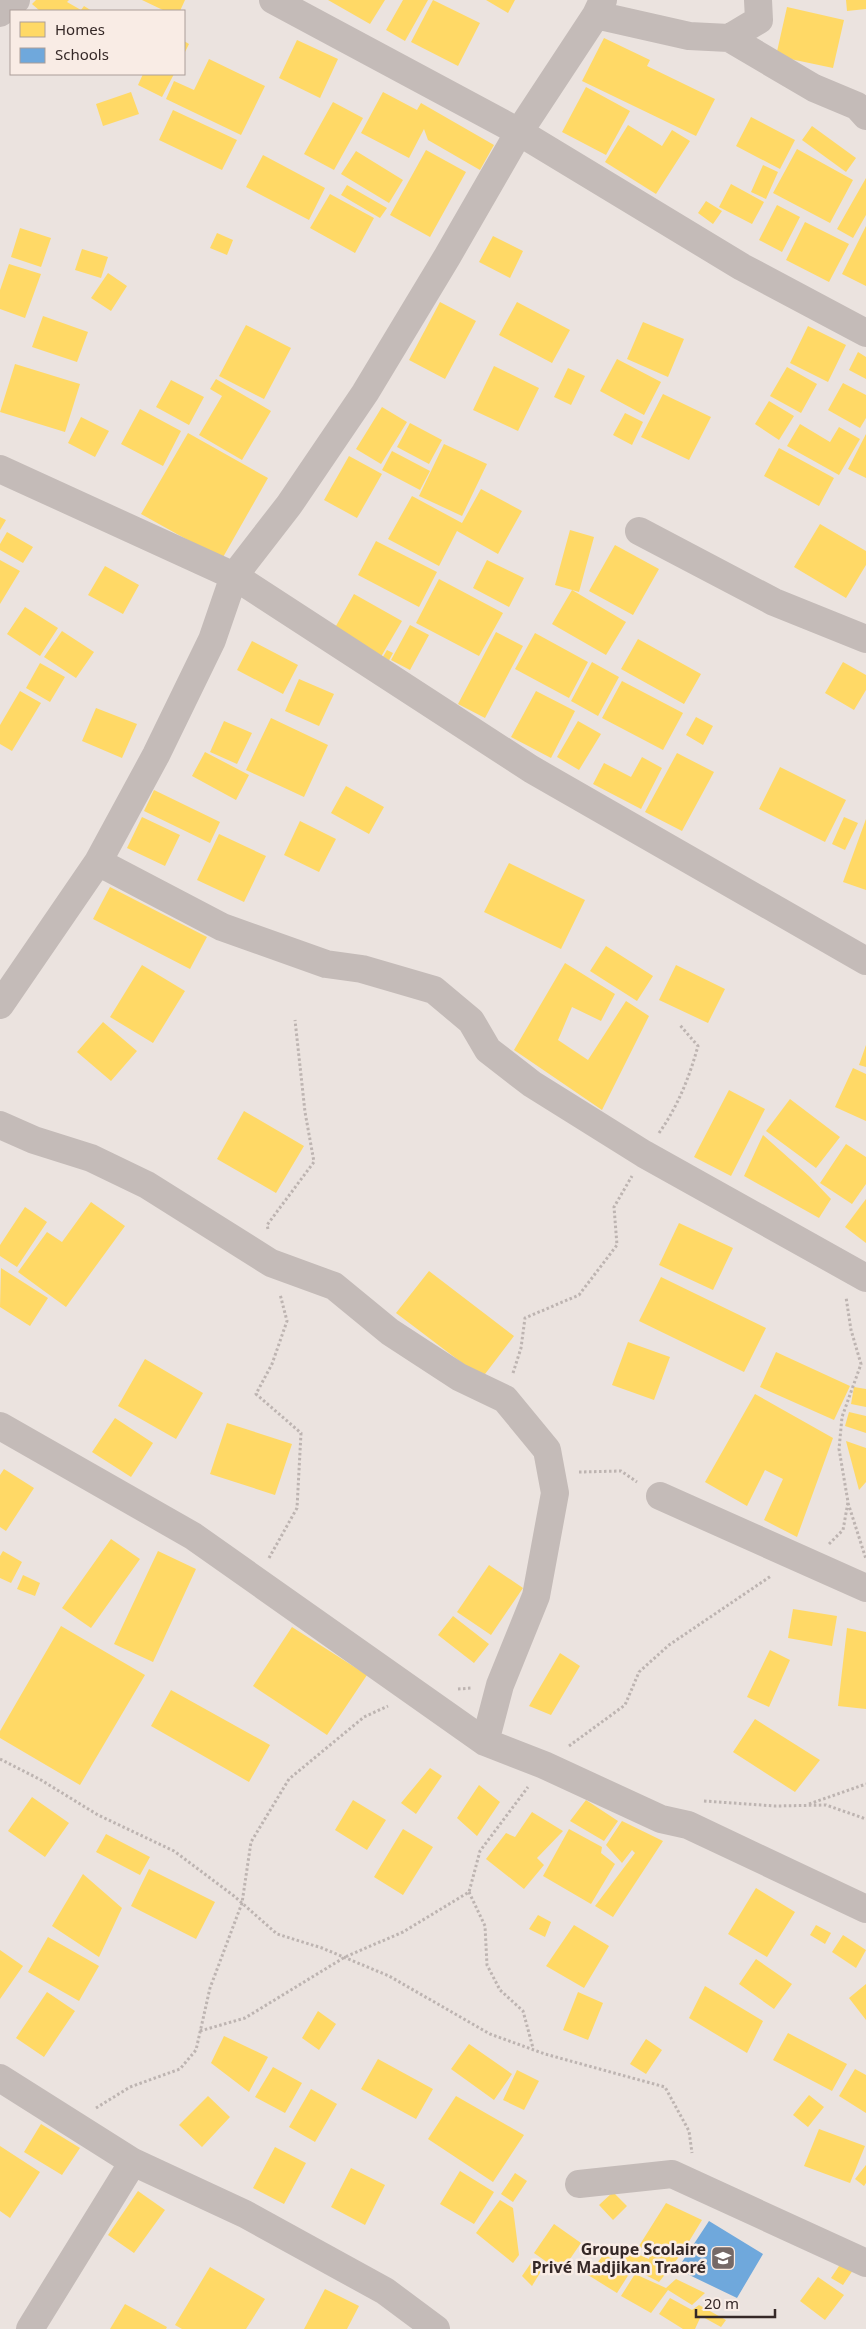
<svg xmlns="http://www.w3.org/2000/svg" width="866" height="2329" viewBox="0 0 866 2329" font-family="'Noto Sans',sans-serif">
<rect width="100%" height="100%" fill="#ebe3df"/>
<!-- homes -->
<path fill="#ffd966" d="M36,0H69L67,2L81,10L84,6L92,11H40L32,4Z
M142,0H185L180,11H165Z
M328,0H385L370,24Z
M403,0H428L405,41L386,30Z
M433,0L480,23L458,66L411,42Z
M486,0H515L508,13Z
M846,0H866V9L847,11Z
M787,7L844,20L833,68L776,56Z
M604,38L650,60L647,66L715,99L696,136L582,81Z
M297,40L338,59L320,98L279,78Z
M184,41L189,44L184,54Z
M209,59L265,86L241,135L166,99L174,81L194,90Z
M143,74H174L162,97L138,85Z
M586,87L630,111L606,155L562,132Z
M131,92L139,114L103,126L96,104Z
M383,92L417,110L421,103L494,145L480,170L428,140L424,129L409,158L361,133Z
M333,102L363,118L334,170L304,154Z
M173,110L237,140L222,170L159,140Z
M751,117L795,140L780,169L736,146Z
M628,125L662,146L672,130L690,141L656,194L605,162Z
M812,126L856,158L846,172L802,140Z
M797,149L853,180L830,223L773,193Z
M426,150L466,172L430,237L390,215Z
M356,151L403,180L389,203L341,174Z
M263,155L325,188L309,220L246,187Z
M763,165L778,172L766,199L751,192Z
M866,178V215L853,238L837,229Z
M731,184L764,202L752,224L719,207Z
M347,185L387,208L380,218L341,195Z
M330,194L374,218L355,253L310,228Z
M706,201L722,211L713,224L698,213Z
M777,205L800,217L782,252L759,240Z
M805,222L849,244L829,282L786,260Z
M866,226V286L842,274Z
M20,228L51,238L41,267L11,257Z
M217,233L233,240L227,255L210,248Z
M493,236L523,251L510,278L479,262Z
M82,249L108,257L101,278L75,270Z
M9,264L41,274L25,318L0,309V290Z
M108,273L127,286L111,311L91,298Z
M440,302L476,321L445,379L409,360Z
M517,302L570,330L552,363L499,335Z
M43,316L88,332L77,362L32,347Z
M643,322L684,339L668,377L627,359Z
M246,325L291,348L264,399L219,376Z
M808,326L846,345L828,382L790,363Z
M858,352L866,357V379L849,370Z
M617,359L661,382L644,415L600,391Z
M15,364L80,384L65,432L0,412Z
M494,366L539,388L518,431L473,410Z
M787,367L817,384L801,413L770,396Z
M568,368L585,376L571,405L554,397Z
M216,379L271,411L242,460L199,435L222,396L210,389Z
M171,380L204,397L189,425L156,407Z
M843,383L866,395V418L860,428L828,410Z
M663,394L711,417L689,460L641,437Z
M769,401L794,416L779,440L755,424Z
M382,407L407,422L381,464L356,449Z
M140,409L181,431L163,466L121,444Z
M625,413L643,422L632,445L613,435Z
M81,417L109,431L95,457L68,443Z
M410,423L442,440L429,464L397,447Z
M800,424L830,442L839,427L860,439L839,475L787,446Z
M188,433L268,478L222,559L141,514Z
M866,434V478L848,469Z
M444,444L487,464L462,516L419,496Z
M779,448L834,478L819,506L764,476Z
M392,451L430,471L420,490L382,470Z
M349,456L382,474L357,518L324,500Z
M481,489L522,511L498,554L457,531L439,566L388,539L412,496L462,523Z
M0,517L6,520L0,530Z
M820,524L866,551V565L846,598L794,567Z
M570,530L594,537L579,592L555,585Z
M7,532L33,547L23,563L0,550V544Z
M376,541L437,572L419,607L358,575Z
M615,545L659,569L633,615L589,591Z
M0,560L20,571L0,604Z
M487,560L524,578L509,607L473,588Z
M105,566L139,585L123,614L88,595Z
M439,579L503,613L479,656L416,623Z
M572,590L626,622L606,655L552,624Z
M354,594L402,621L379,660L332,633Z
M25,607L58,628L40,656L7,634Z
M410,625L429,635L410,670L391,660Z
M62,631L94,652L76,678L44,657Z
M496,632L523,646L485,718L458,704Z
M535,633L588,662L569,698L515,669Z
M638,639L701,674L684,704L621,669Z
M252,641L298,665L283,694L237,670Z
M387,650L393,653L387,664L381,660Z
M592,662L619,677L598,716L571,701Z
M843,662L866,675V690L854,710L825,693Z
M40,663L65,677L50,702L26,688Z
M299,679L334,694L319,726L285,711Z
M622,681L683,713L663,750L602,718Z
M20,691L41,703L12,751L0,744V725Z
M536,691L575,711L551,758L511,737Z
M96,708L137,724L122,758L82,741Z
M696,717L713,726L703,745L686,735Z
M271,718L328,745L304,797L246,770Z
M224,721L252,733L237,764L210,752Z
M578,721L601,734L579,770L557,757Z
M205,752L249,775L236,800L192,776Z
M677,753L714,772L682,831L645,812Z
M642,757L662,768L641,809L593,784L604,763L631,777Z
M780,767L846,800L825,842L759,809Z
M346,786L384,807L369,834L331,813Z
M154,790L220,822L210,843L144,811Z
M142,817L180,835L165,866L127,848Z
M844,817L858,823L845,850L832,844Z
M866,819V890L843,882Z
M300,821L336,839L319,872L284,855Z
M219,834L266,856L244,902L197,880Z
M509,863L585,900L561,949L484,912Z
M110,887L207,937L190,969L93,919Z
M606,946L653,976L637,1001L590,971Z
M565,963L615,994L601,1021L572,1007L558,1040L588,1060L626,1001L649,1016L602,1110L514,1050Z
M142,965L185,991L153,1043L110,1017Z
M676,965L725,989L708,1023L659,1000Z
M103,1022L137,1051L111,1081L77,1052Z
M866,1045V1067L859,1065Z
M853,1068L866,1074V1121L835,1107Z
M729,1090L765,1109L731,1176L694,1157Z
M790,1099L840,1137L816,1168L766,1131Z
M244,1111L304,1146L276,1193L217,1159Z
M763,1135L810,1177L831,1199L819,1218L744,1176Z
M846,1144L866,1157V1184L852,1204L820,1183Z
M866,1199V1243L845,1227Z
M91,1202L125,1226L66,1307L18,1272L47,1232L62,1242Z
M25,1207L47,1222L17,1267L0,1256V1245Z
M679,1223L733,1248L713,1290L659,1265Z
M1,1268L48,1298L30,1326L0,1307Z
M429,1271L514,1336L482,1378L396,1313Z
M661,1277L766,1328L744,1372L639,1321Z
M628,1342L670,1357L654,1400L612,1385Z
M776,1352L850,1386L834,1420L760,1387Z
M145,1359L203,1393L176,1439L118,1406Z
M854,1387L866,1389V1407L851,1404Z
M755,1394L833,1438L797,1537L764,1520L783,1479L765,1470L747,1506L705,1482Z
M849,1412L866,1416V1433L845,1426Z
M115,1418L153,1443L131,1477L92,1452Z
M227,1423L292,1444L275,1495L210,1474Z
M846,1441L866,1448V1482L859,1490Z
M4,1469L34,1488L6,1531L0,1527V1475Z
M111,1539L140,1559L91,1628L62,1608Z
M3,1551L22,1562L11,1583L0,1578V1556Z
M158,1551L196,1569L153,1662L114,1644Z
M489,1565L523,1588L491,1635L457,1612Z
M23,1575L40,1583L35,1596L17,1589Z
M793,1609L837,1616L832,1646L788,1638Z
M453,1616L489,1644L474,1663L438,1635Z
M61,1626L145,1675L80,1785L0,1738V1731Z
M292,1627L367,1675L327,1735L253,1686Z
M847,1628L866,1632V1709L838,1706Z
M770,1650L790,1660L769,1707L747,1697Z
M560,1653L580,1666L551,1715L529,1706Z
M171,1690L270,1745L249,1782L151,1726Z
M755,1719L820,1760L795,1792L733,1752Z
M430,1768L442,1776L416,1814L401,1803Z
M479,1785L500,1802L477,1836L457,1818Z
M32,1797L69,1823L45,1857L8,1831Z
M353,1800L386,1820L367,1850L335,1830Z
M586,1800L618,1821L604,1841L570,1821Z
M532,1812L563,1831L537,1858L544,1865L524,1889L486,1859L506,1833L515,1837Z
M622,1821L663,1841L613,1917L595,1906L635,1853L632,1850L622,1863L606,1845Z
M403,1829L433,1847L403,1895L374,1877Z
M569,1829L602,1847L601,1853L615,1864L591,1904L543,1876Z
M106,1834L150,1857L140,1875L96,1852Z
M149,1869L215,1902L196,1939L131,1906Z
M83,1874L122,1908L99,1957L52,1926Z
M756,1888L795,1912L767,1957L728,1934Z
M538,1915L551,1922L545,1937L529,1929Z
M574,1925L609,1946L584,1988L546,1966Z
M816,1925L831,1933L825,1944L810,1935Z
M843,1935L866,1950L856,1968L832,1952Z
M48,1937L99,1966L79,2001L28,1972Z
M0,1950L23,1966L0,1999Z
M756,1959L792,1984L774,2009L739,1984Z
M866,1984V2020L849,1998Z
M705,1986L763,2021L747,2053L689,2018Z
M47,1992L75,2011L44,2057L16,2038Z
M578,1992L603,2003L588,2040L563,2030Z
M318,2011L336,2024L319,2050L302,2038Z
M788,2033L847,2064L832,2091L773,2060Z
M224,2036L268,2057L249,2092L211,2063Z
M646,2039L662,2050L646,2074L630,2064Z
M469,2044L512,2074L494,2100L451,2069Z
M378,2059L433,2089L416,2119L361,2089Z
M273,2067L302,2083L285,2113L255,2097Z
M855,2069L866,2075V2113L839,2096Z
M517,2070L539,2081L524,2110L503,2100Z
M311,2089L337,2104L315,2142L289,2127Z
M809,2095L824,2107L808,2127L793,2115Z
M208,2096L230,2117L202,2147L179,2125Z
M456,2096L524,2135L493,2182L428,2139Z
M41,2124L80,2148L62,2175L24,2152Z
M819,2129L865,2146L850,2183L804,2166Z
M0,2146L40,2172L10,2218L0,2211Z
M275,2147L306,2163L284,2204L253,2188Z
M866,2165V2183L864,2186L855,2179Z
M351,2168L385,2185L365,2225L331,2207Z
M460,2171L494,2192L474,2224L440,2204Z
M515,2173L527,2181L513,2202L501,2194Z
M138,2191L165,2210L134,2253L108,2235Z
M613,2192L627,2206L613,2220L599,2205Z
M500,2200L513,2208L519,2255L513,2263L476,2233Z
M666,2203L702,2220L682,2253L659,2282L634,2269L622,2259L628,2250L649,2259L650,2253L639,2246Z
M554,2224L581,2243L561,2272L534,2253Z
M604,2254L631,2271L617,2293L588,2275Z
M533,2260L543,2268L532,2286L522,2276Z
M841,2263L853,2270L843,2285L831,2278Z
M210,2267L265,2299L246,2329H182L175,2325Z
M635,2274L666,2288L676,2279L705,2293L692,2305L668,2290L651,2313L621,2296Z
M818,2277L844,2295L825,2320L800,2301Z
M325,2289L359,2306L347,2329H304Z
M670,2298L692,2310L699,2305L726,2320L721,2327L701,2316L695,2329H683L659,2314Z
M125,2304L167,2327L166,2329H110Z"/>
<!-- schools -->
<path fill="#6fa8dc" d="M709,2221L763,2254L737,2298L683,2272L685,2266L682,2262Z"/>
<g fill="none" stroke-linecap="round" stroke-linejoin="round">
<!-- path -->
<path stroke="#bdb4b1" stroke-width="3" stroke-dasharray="2.5 2.5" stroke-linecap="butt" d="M659,1133C678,1106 689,1078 698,1046L679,1024
M268,1229L267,1225L314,1162L305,1112L295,1020
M513,1373L521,1348L525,1318L579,1295L617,1245L614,1207L632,1176
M579,1472L621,1471L637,1482
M848,1503L866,1559
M829,1544L843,1530L848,1502L839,1449L842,1417L861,1364L851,1330L846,1297
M269,1558L297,1508L301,1433L256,1394L272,1364L287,1321L280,1294
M458,1689L472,1688
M569,1746L625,1705L639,1672L669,1645L771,1576
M0,1759L41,1780L98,1815L174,1851L234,1896L277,1934L322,1948L389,1976L490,2034L545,2054L665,2087L689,2131L692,2153
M704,1801L775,1806L826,1805L866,1819
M809,1804L866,1784
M469,1892L485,1926L487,1965L500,1990L523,2011L533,2048
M200,2031L245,2018L345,1957L403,1932L469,1892L480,1851L528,1787
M96,2108L130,2087L180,2069L196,2050L210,1988L242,1903L251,1842L289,1779L364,1717L388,1706"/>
<!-- minor -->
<path stroke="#c4bbb8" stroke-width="28" d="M603,0L596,15L519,132L742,267L866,333
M0,13L16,0
M596,15L689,36L729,38L759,20L758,0
M729,38L814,88L857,106L866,116
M0,469L234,576L531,769L866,961
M639,531L774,602L866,639
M98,862L222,927L326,964L362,969L434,990L471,1021L488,1050L532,1084L644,1154L866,1278
M0,1005L98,862L156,755L212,640L234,576L289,505L365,393L447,257L519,132L273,0
M0,1125L34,1140L91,1158L147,1185L271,1263L334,1286L390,1332L459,1377L505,1399L547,1450L555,1493L536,1596L500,1685L485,1742
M0,1426L193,1536L485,1742L544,1765L661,1819L688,1825L866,1909
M660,1496L866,1588
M0,2078L133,2162L245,2214L385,2291L436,2329
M579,2184L672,2174L866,2263
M30,2329L133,2162"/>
</g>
<!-- icons -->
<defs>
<symbol id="school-square" viewBox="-11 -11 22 22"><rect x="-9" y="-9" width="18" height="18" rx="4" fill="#756967" stroke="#f9ece5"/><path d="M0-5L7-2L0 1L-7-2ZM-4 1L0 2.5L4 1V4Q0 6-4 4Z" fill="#fff"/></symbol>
</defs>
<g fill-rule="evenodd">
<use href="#school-square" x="709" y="2244" width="28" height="28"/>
</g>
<g text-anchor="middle" stroke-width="5" stroke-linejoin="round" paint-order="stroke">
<!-- poi labels -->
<g font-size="16" font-weight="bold" fill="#352827" stroke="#f9ece5" text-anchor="end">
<text x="706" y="2255">Groupe Scolaire<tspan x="706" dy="18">Privé Madjikan Traoré</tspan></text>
</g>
</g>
<!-- legend -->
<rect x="10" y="10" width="175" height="65" fill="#f9ece5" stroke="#ab9e99"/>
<rect x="20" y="22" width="25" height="15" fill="#ffd966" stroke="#ab9e99"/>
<text x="55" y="35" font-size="15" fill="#352827">Homes</text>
<rect x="20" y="48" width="25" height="15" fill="#6fa8dc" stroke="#ab9e99"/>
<text x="55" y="60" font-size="15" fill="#352827">Schools</text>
<!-- scale -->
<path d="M696 2309v8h79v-8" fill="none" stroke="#352827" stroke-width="2.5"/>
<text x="704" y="2309" font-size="15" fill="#352827" stroke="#f9ece5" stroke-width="4" paint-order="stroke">20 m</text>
</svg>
